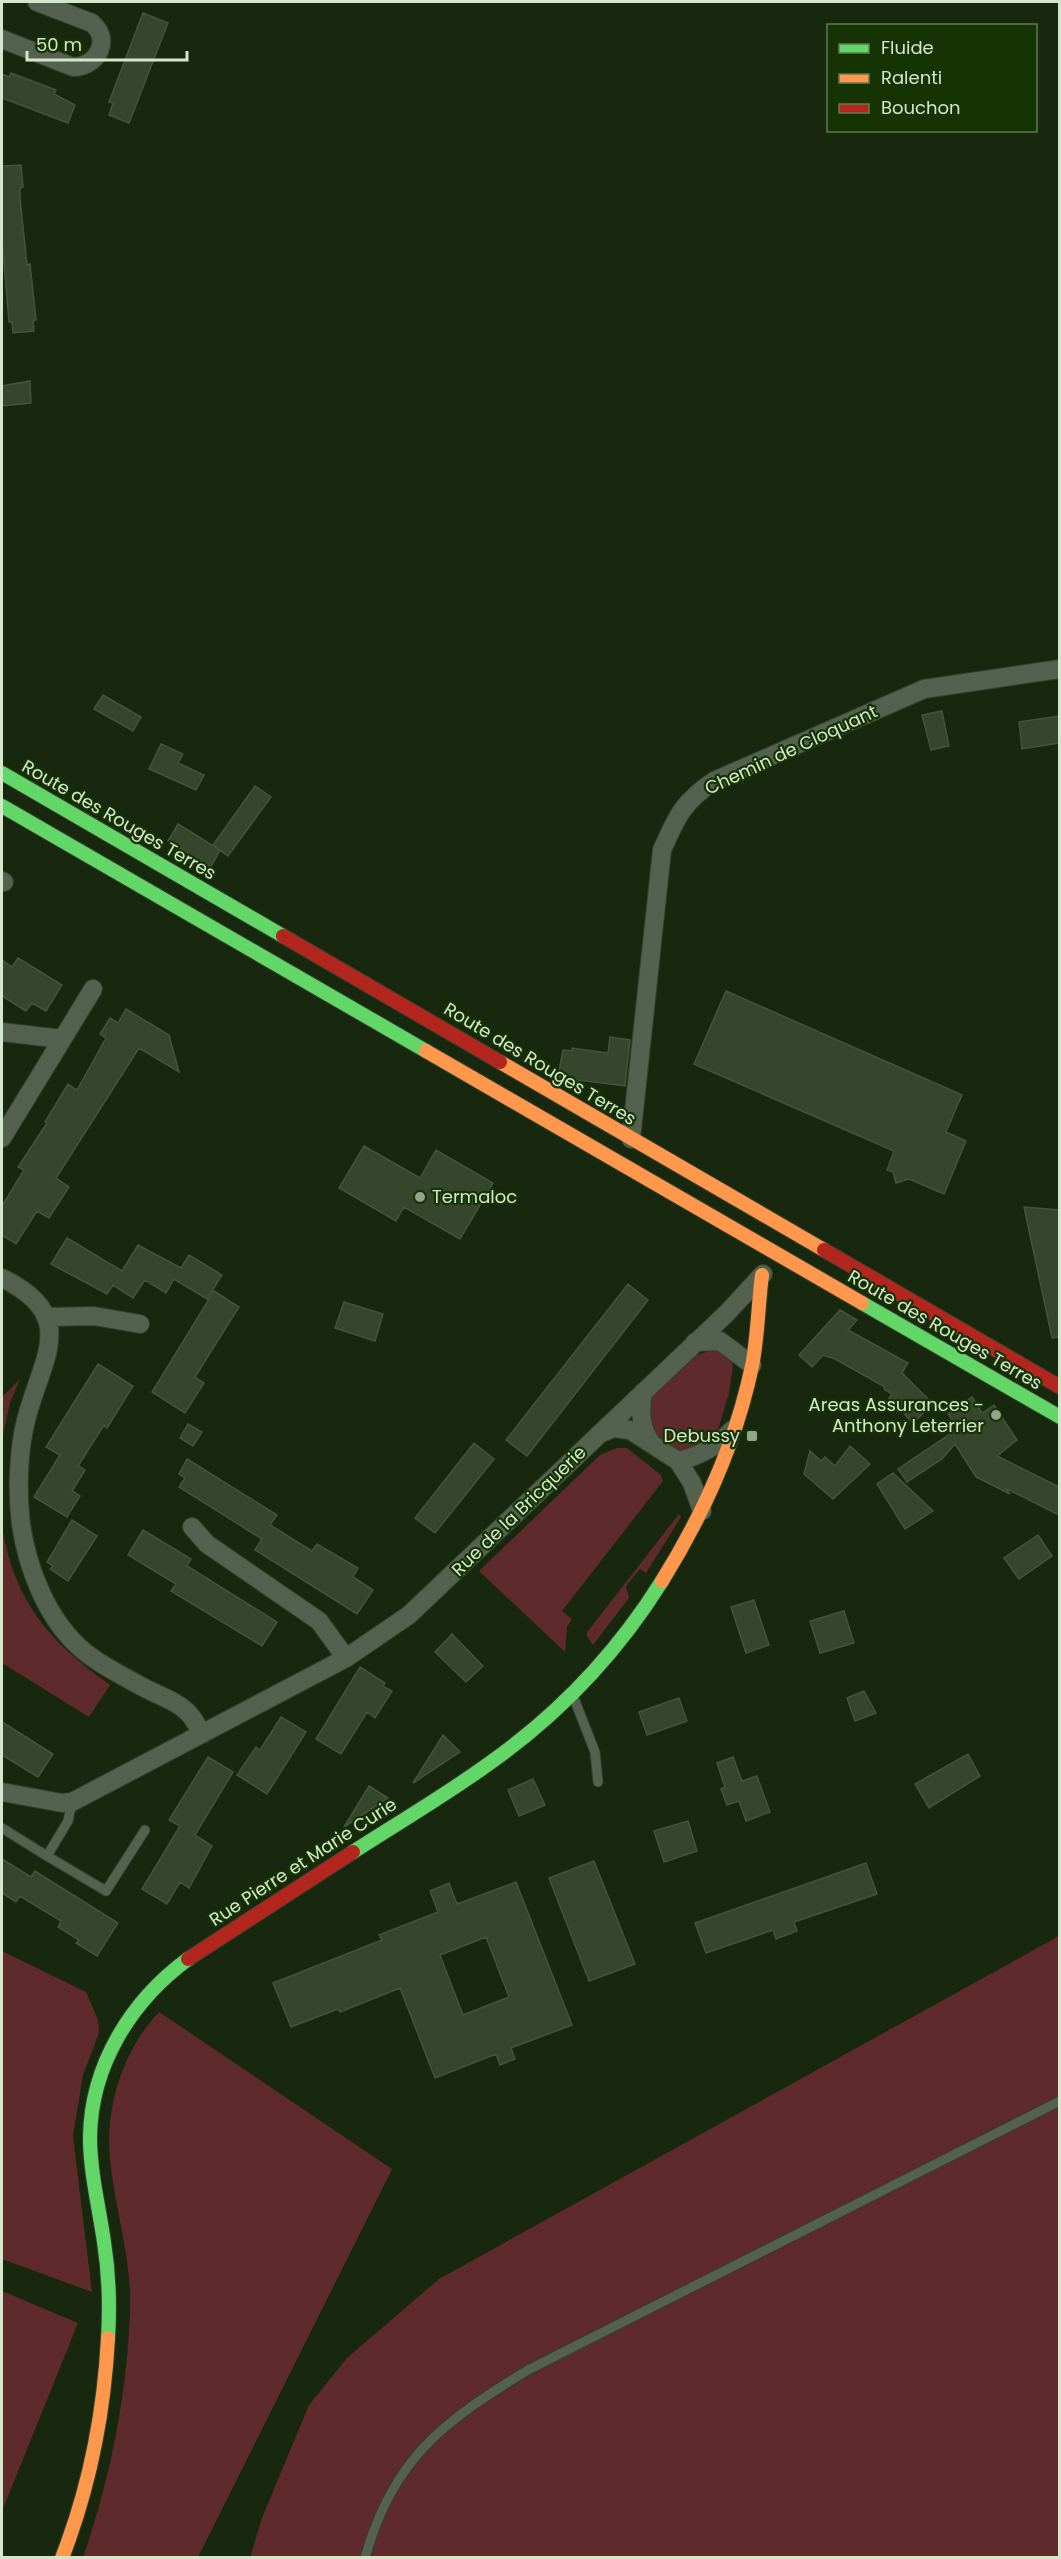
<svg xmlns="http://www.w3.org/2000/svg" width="1061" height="2559" viewBox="0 0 1061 2559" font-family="Poppins,sans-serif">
<rect width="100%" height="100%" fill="#18280e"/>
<!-- green -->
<path fill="#5e2a2c" d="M713,1350L721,1352L731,1361L733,1367L729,1393L718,1430L710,1439L687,1452L675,1451L657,1436L647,1418L651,1397L693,1356Z
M20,1379L10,1403L2,1439V1397Z
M617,1448H627L661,1475L663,1481L562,1611L572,1619L567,1627L565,1652L479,1571L600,1455Z
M679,1514L681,1517L646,1573L640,1569L626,1586L629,1598L593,1645L586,1635L588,1631Z
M2,1527C15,1603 49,1641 110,1685L89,1717L2,1663Z
M1059,1936V2557L250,2558L262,2518L309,2405L347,2358L439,2279Z
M2,1951L86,1992L98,2020L99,2033L83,2075L73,2136L92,2292L2,2259Z
M159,2012L392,2169L198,2557H83C110,2480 127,2395 130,2312C132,2257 115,2212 110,2159C105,2107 123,2050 159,2012Z
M2,2291L78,2323L2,2511Z"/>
<!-- building -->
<path fill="#36462c" stroke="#45523d" stroke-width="1.5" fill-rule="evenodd" d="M143,13L168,23L129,123L109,115L113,103L109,102Z
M11,73L56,90L54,94L75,105L68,123L2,98V74L9,77Z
M21,165L23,187L20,188V198L27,265L30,264L36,320H33L34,331L13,333L12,322H9L2,239V166Z
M30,381L31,403L2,406V386Z
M103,695L141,717L133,731L94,709Z
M942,711L949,746L931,750L922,715Z
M1059,716V743L1022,749L1019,722Z
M161,744L183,754L178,763L204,775L196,790L149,769Z
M255,786L271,797L228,856L213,845Z
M178,824L220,850L211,867L168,841Z
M18,958L62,985L46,1011L32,1003L26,1011L2,996V960L12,967Z
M726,991L962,1095L946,1132L966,1141L944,1194L909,1179L896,1183L893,1172L887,1170L894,1151L694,1064Z
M126,1009L169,1035L179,1072L139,1048L56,1178L69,1187L49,1218L37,1211L16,1244L2,1235V1206L24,1170L18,1167L47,1123L45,1122L68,1084L77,1090L106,1038L100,1034L110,1018L118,1023Z
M610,1037L630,1040L625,1086L562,1078L558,1076L563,1050L572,1051V1048L608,1053Z
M364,1146L420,1178L436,1150L493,1183L460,1239L404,1207L396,1221L339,1188Z
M1024,1207L1059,1210V1337L1052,1338Z
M67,1238L122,1271L138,1245L181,1268L189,1255L222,1275L207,1299L174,1279L166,1293L145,1280L133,1298L113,1285L107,1294L51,1264Z
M628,1284L648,1300L527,1456L506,1440Z
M214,1291L239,1307L195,1377L204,1383L185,1413L152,1392Z
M344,1302L383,1314L375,1341L335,1328Z
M840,1310L857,1320L848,1330L908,1363L902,1373L933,1404L913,1423L889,1398L892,1394L884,1389L885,1387L835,1359L823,1355L812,1367L799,1355Z
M98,1364L133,1386L107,1428L104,1425L78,1466L85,1470L72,1491L80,1496L67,1517L34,1497L60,1455L46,1447Z
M972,1397L982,1413L994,1405L1017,1440L997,1456L1059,1487V1515L1005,1488L1010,1494L976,1477L955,1444L942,1459L907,1482L898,1469L959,1428L948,1414Z
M188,1424L202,1432L193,1446L180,1438Z
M474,1443L494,1459L435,1533L415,1518Z
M850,1446L870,1464L833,1499L804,1474L810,1451L821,1461L825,1457L835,1466Z
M187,1459L277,1515L270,1525L312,1551L317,1544L358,1568L353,1577L373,1590L357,1614L255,1550L262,1539L179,1487L185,1478L179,1474Z
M893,1473L933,1511L905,1529L877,1484Z
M72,1520L97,1536L68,1581L50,1569L53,1566L47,1562Z
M143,1530L191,1559L187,1566L277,1622L262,1646L171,1591L176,1584L128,1555Z
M1038,1535L1052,1556L1019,1579L1004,1558Z
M754,1600L769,1645L746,1653L731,1607Z
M844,1611L854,1643L820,1653L810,1621Z
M452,1634L483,1666L466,1682L435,1652Z
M360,1667L385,1683L383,1686L392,1691L375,1718L367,1712L341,1754L316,1739Z
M864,1691L876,1713L855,1721L847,1698Z
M679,1698L687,1721L647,1735L639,1712Z
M281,1717L306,1732L267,1794L237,1775L256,1747L260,1750Z
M2,1722L53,1754L38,1777L2,1755Z
M443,1735L460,1752L413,1783Z
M968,1754L980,1776L929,1808L915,1784Z
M208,1757L233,1772L195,1835L212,1846L189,1888L180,1882L167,1904L142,1889L180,1826L169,1820Z
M733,1757L742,1781L757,1776L770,1812L746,1821L739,1801L727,1805L721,1789L725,1787L717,1763Z
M533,1779L545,1805L519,1816L508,1790Z
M369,1786L388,1798L344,1827Z
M688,1821L697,1851L664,1862L654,1831Z
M2,1859L31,1877L35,1871L118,1923L97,1956L76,1943L79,1940L58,1927L61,1921L20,1896L16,1902L2,1893Z
M594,1861L635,1964L589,1981L549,1878Z
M866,1863L877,1894L794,1922L797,1931L776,1939L773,1930L706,1953L695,1923Z
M516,1882L572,2025L511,2048L515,2059L500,2065L496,2054L435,2078L400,1988L340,2012L338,2009L291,2027L273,1983L382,1940L379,1935L438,1912L430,1891L449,1883L457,1904ZM486,1937L509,1997L463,2015L440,1955Z"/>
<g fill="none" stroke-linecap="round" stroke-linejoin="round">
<defs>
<path id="lane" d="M573,1696L595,1752L598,1782
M2,1828L47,1856L68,1821L72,1802
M47,1856L106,1891L145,1830
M365,2558C393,2458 444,2421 528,2370L1060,2101"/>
<path id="street" d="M2,39L73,67C97,67 112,40 92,23L37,2
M2,881L4,882
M2,1032L62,1039
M2,1138L93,989
M631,1139L662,850C677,816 683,802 714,781L924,689L1060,669
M2,1278C80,1316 42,1357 26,1420C18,1452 17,1492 21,1524C27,1567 46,1616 78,1646C95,1662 119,1674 139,1685C154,1694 179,1701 190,1715C195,1720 198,1728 202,1734
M48,1317L94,1316L140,1324
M695,1342L720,1341L752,1365
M643,1392C640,1411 640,1426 651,1443
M599,1434L614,1428L630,1430L678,1461L692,1483L702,1511
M678,1461C700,1456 716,1447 732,1430
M192,1527L207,1544L319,1621L346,1658
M2,1792L62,1803L72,1802L346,1658L409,1615L727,1313L763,1274"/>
<path id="fast" d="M2,773L283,936
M2,806L426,1051
M862,1303L1060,1417
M353,1852C398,1823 444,1796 487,1765C557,1716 617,1653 662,1581
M108,2338C110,2306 109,2274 104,2242C99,2207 90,2172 90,2137C91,2065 131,2001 188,1959"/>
<path id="slow" d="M426,1051L862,1303
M500,1062L824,1250
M662,1581C703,1515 736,1442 752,1366C758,1336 758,1305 762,1275
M62,2558C90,2486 104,2414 108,2338"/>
<path id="jam" d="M283,936L500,1062
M824,1250L1060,1387
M188,1959L353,1852"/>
</defs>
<!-- lane casing -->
<use href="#lane" stroke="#33402e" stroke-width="11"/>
<!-- street casing -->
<use href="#street" stroke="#33402e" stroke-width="20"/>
<!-- fast casing -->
<use href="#fast" stroke="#33402e" stroke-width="16"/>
<!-- slow casing -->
<use href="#slow" stroke="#33402e" stroke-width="16"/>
<!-- jam casing -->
<use href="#jam" stroke="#33402e" stroke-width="16"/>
<!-- lane -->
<use href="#lane" stroke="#55614f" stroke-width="9"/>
<!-- street -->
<use href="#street" stroke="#55614f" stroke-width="18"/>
<!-- fast -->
<use href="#fast" stroke="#63d668" stroke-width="14"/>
<!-- slow -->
<use href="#slow" stroke="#ff974d" stroke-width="14"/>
<!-- jam -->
<use href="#jam" stroke="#b3261e" stroke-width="14"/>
</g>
<!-- markers -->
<g fill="#92a48a" stroke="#153303" stroke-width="2">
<circle cx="420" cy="1197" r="6"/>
<circle cx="996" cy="1415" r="6"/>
<rect x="746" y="1430" width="12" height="12" rx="3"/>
</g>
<g text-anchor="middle" stroke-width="4.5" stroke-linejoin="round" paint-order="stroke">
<!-- street labels -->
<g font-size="18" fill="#d4e7cc" stroke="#153303">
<text transform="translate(791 750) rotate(-25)" y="6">Chemin de Cloquant</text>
<text transform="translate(119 820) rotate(30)" y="6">Route des Rouges Terres</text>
<text transform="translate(540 1064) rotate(31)" y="6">Route des Rouges Terres</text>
<text transform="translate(945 1330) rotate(30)" y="6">Route des Rouges Terres</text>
<text transform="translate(519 1511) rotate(-44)" y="6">Rue de la Bricquerie</text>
<text transform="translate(303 1862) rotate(-33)" y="6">Rue Pierre et Marie Curie</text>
</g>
<!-- poi labels -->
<g font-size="18" fill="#d4e7cc" stroke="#153303" text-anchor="end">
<text x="432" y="1203" text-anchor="start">Termaloc</text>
<text x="984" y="1411">Areas Assurances -<tspan x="984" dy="21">Anthony Leterrier</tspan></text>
<text x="740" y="1442">Debussy</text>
</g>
</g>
<!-- border -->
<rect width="1061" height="2559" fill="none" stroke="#d4e7cc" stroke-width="6"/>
<!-- legend -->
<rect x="827" y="24" width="210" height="108" fill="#153303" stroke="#617b53" stroke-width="1.5"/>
<rect x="839" y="44" width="30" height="9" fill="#63d668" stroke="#617b53" stroke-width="1.5"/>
<text x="881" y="54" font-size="18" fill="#d4e7cc">Fluide</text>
<rect x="839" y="74" width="30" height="9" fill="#ff974d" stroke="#617b53" stroke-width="1.5"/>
<text x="881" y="84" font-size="18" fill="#d4e7cc">Ralenti</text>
<rect x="839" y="104" width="30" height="9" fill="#b3261e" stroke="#617b53" stroke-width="1.5"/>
<text x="881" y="114" font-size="18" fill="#d4e7cc">Bouchon</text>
<!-- scale -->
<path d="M27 51v9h160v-9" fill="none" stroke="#d4e7cc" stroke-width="3"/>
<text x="36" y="51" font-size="18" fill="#d4e7cc" stroke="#153303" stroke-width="4.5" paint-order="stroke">50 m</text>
</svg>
